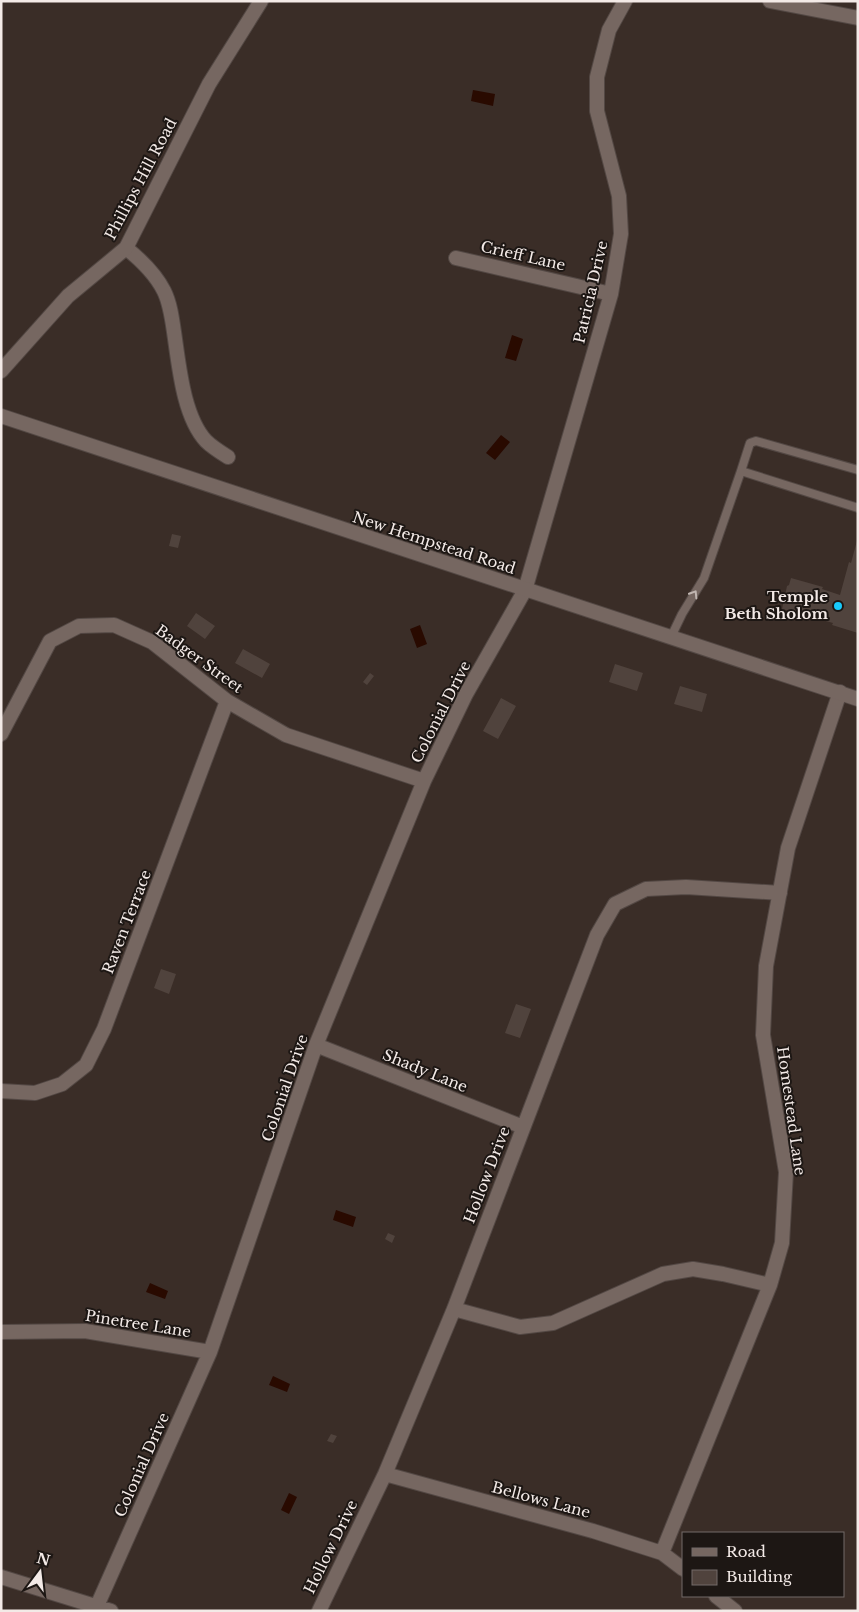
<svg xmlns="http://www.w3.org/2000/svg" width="859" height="1612" viewBox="0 0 859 1612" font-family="'Libre Baskerville',serif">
<rect width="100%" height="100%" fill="#3a2d27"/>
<!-- water -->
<path fill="#290a00" d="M473,90L495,94L493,106L471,101Z
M512,335L523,339L516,361L505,358Z
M501,435L510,442L495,460L486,453Z
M420,625L427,644L417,648L410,629Z
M336,1210L356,1217L353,1227L333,1220Z
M150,1283L168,1291L165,1299L146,1292Z
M273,1376L290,1384L287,1392L269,1385Z
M289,1493L297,1497L289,1514L281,1510Z"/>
<!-- building -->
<path fill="#50433d" d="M172,534L181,536L178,548L169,546Z
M858,537V633L832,625L833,623L782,609L787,586L789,585L791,578L823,587L822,589L840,595L849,562L851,563Z
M196,613L215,626L205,639L187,626Z
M243,649L270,664L262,678L235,663Z
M615,664L643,673L637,691L609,682Z
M370,673L374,676L367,685L363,682Z
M680,686L707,694L702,712L674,704Z
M501,698L516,706L498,739L483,731Z
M161,969L176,974L169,994L154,988Z
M516,1004L531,1009L520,1038L505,1033Z
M388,1233L395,1236L392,1243L385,1239Z
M331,1434L337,1436L333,1443L327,1441Z"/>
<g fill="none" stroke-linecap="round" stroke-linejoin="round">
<defs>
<path id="service" d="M858,470L756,441L750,443L741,471L858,508
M671,637L682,614L704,578L741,471"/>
<path id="minor" d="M770,1L858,18
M126,248C141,260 155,273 164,291C170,303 172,318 174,332C179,365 183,416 206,441C212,447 220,452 228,457
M456,258L611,294
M1,734L50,641L79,626L114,625L152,642L227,701L286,735L424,781
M316,1045L523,1127
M1,1091L35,1093L62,1084L86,1065L104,1029L227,701
M454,1309L520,1327L553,1323L663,1274L693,1269L723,1274L770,1285
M1,1332L85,1331L210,1352
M385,1474L593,1531L662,1553L683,1569
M662,1553L770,1285L782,1243L786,1172L763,1035L766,966L788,848L840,692
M1,1577L111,1611
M716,1596L735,1611
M97,1606L210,1352L316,1045L424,781L466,694L525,590L611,294L621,234L619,196L597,111V77L609,30L625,1
M319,1611L385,1474L454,1309L597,935L615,904L646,889L686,887L780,893"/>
<path id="tertiary" d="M1,371L68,296L126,248L209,84L261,1
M1,416L858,699"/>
</defs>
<!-- service casing -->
<use href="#service" stroke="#534844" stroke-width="10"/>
<!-- minor casing -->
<use href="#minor" stroke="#534844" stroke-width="16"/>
<!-- tertiary casing -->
<use href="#tertiary" stroke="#534844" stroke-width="16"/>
<!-- service -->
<use href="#service" stroke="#766761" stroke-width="8"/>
<!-- minor -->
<use href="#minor" stroke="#766761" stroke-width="14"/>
<!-- tertiary -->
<use href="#tertiary" stroke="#766761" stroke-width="14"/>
</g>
<!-- one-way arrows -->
<defs><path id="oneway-chevron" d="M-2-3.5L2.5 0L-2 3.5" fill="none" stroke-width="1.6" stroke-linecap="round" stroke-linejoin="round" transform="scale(1.25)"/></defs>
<use stroke="#c1b6b1" href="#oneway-chevron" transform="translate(694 594) rotate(-58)"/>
<!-- markers -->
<circle fill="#18cafc" stroke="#1d1714" stroke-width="2" cx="838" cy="606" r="5"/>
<g text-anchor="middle" stroke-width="4" stroke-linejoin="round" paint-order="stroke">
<!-- street labels -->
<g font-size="15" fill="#f3eae7" stroke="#1d1714">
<text transform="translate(141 179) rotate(-62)" y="5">Phillips Hill Road</text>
<text transform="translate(523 256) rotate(13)" y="5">Crieff Lane</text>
<text transform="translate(591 292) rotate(-77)" y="5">Patricia Drive</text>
<text transform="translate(434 543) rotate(18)" y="5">New Hempstead Road</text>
<text transform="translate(199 659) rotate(36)" y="5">Badger Street</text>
<text transform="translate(441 712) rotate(-63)" y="5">Colonial Drive</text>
<text transform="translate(127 922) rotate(-69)" y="5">Raven Terrace</text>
<text transform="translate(425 1071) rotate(22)" y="5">Shady Lane</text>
<text transform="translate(285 1088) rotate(-71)" y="5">Colonial Drive</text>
<text transform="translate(791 1111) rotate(82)" y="5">Homestead Lane</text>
<text transform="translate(487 1175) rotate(-69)" y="5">Hollow Drive</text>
<text transform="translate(138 1324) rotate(9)" y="5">Pinetree Lane</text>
<text transform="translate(142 1465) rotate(-66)" y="5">Colonial Drive</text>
<text transform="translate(541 1500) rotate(15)" y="5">Bellows Lane</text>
<text transform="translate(331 1547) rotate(-64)" y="5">Hollow Drive</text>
</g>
<!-- poi labels -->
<g font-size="15" font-weight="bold" fill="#f3eae7" stroke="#1d1714" text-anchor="end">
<text x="828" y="602">Temple<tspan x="828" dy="17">Beth Sholom</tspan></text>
</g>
</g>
<!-- border -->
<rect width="859" height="1612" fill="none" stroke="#f3eae7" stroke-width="5"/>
<!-- legend -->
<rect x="682" y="1532" width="162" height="65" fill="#1d1714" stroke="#736b68"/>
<rect x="692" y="1548" width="25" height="8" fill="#766761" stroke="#736b68"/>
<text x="726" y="1557" font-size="15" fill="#f3eae7">Road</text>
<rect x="692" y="1570" width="25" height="15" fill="#50433d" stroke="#736b68"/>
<text x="726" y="1582" font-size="15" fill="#f3eae7">Building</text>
<!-- north arrow -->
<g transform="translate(40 1572) rotate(15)" stroke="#1d1714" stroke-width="4" paint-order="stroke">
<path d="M0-4L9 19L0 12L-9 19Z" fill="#f3eae7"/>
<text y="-8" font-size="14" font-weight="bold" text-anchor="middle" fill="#f3eae7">N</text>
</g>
</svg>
